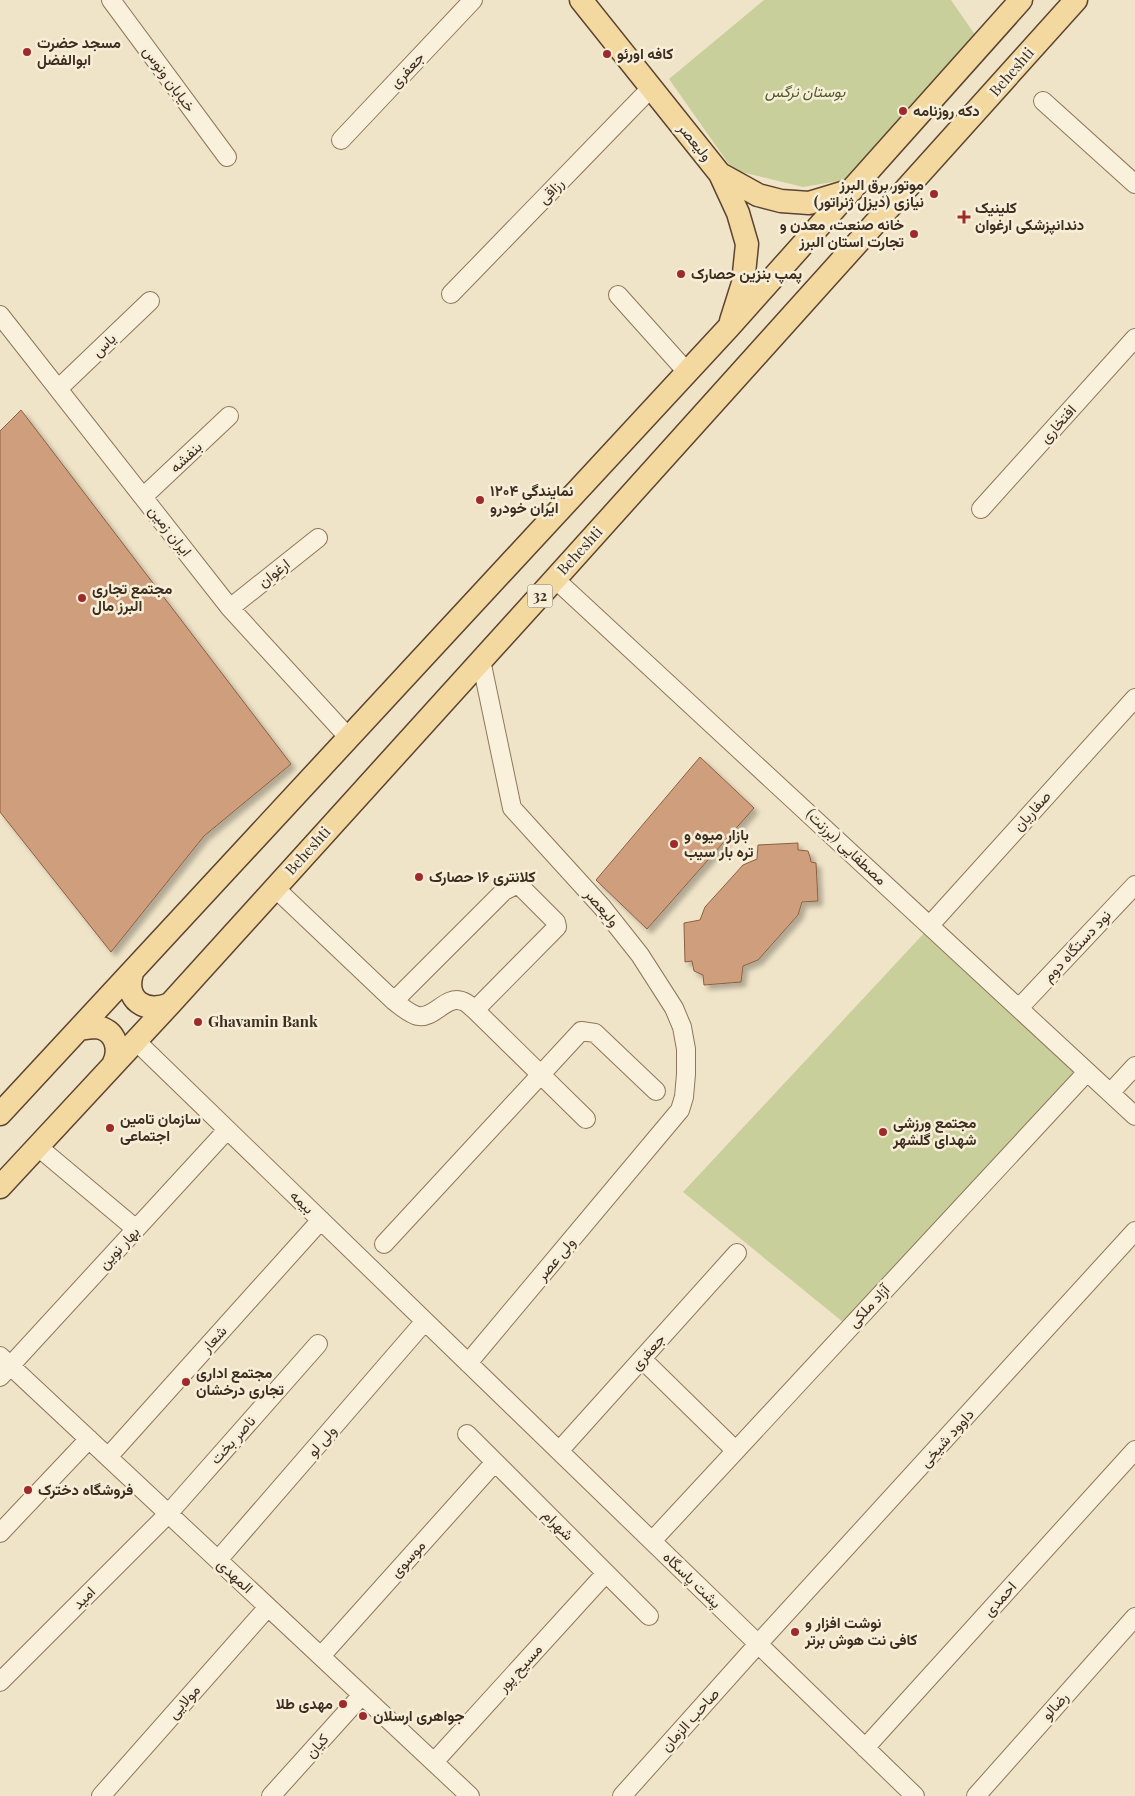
<svg xmlns="http://www.w3.org/2000/svg" width="1135" height="1796" viewBox="0 0 1135 1796" font-family="'Playfair Display',Vazirmatn,serif">
<defs>
<filter id="shadow"><feDropShadow dx="4.5" dy="4.5" stdDeviation="2.5" flood-color="#0004"/></filter>
</defs>
<rect width="100%" height="100%" fill="#f0e4c8"/>
<!-- green -->
<path fill="#c9cf9b" d="M764,0H951L976,36L851,179L803,187L733,170L669,79Z
M927,930L1080,1072L854,1331L683,1192Z"/>
<!-- building -->
<path fill="#cf9f7d" stroke="#8d5f41" filter="url(#shadow)" d="M21,410L291,764L204,836L111,952L0,812V431Z
M700,757L754,808L647,929L596,880Z
M798,843V850L808,851L810,857L811,862L816,863L818,901L802,902L798,915L758,960L743,966L741,982L704,985L703,975L694,971L692,961L685,962L684,923L700,920L705,907L743,865L757,859L758,845Z"/>
<g fill="none" stroke-linecap="round" stroke-linejoin="round">
<defs>
<path id="minor" d="M111,0L227,157
M1043,101L1135,184
M341,140L473,0
M451,294L651,88
M618,295L687,372
M0,315L230,608L349,738
M58,389L150,301
M143,497L229,416
M981,509L1135,338
M555,579L1135,1116
M230,608L318,538
M274,887L394,1001C401,1006 409,1014 418,1016C434,1019 446,995 462,1001C467,1002 471,1007 475,1010L586,1119
M930,925L1135,698
M394,1001L504,891L514,886H520L556,922L557,927L475,1010
M1019,1008L1135,885
M136,1041L915,1796
M1110,1093L1135,1066
M37,1146L136,1229
M384,1244L581,1031L595,1033L656,1091
M0,1356L470,1796
M642,1359L735,1450
M468,1363L680,1110L684,1097L686,1074V1049L682,1027L674,1008L640,955L602,907L512,808L481,660
M0,1377L227,1130
M467,1434L649,1616
M559,1451L737,1253
M108,1457L321,1220
M0,1533L89,1439
M652,1541L1087,1072
M218,1560L425,1321
M321,1656L495,1462
M0,1682L168,1514L318,1344
M865,1748L1135,1450
M434,1762L606,1573
M101,1796L268,1607
M271,1796L362,1695
M622,1796L758,1644L1135,1231
M976,1796L1135,1617"/>
<path id="major" d="M581,0L720,174L758,195L781,201L809,203L852,190
M720,174L738,213L747,244L743,283L731,321
M132,973C124,1000 145,1014 170,1004
M80,1029C85,1028 91,1027 96,1027C116,1029 121,1050 113,1065
M0,1114L729,327L1021,0
M0,1187L170,1004L555,579L1076,0"/>
</defs>
<!-- minor casing -->
<use href="#minor" stroke="#8d765c" stroke-width="20"/>
<!-- major casing -->
<use href="#major" stroke="#5b4430" stroke-width="25"/>
<!-- minor -->
<use href="#minor" stroke="#faf1dc" stroke-width="18"/>
<!-- major -->
<use href="#major" stroke="#f3d9a0" stroke-width="22"/>
</g>
<!-- markers -->
<g fill="#9e2a2b" stroke="#f7eed8" stroke-width="2">
<circle cx="27" cy="52" r="5"/>
<circle cx="607" cy="54" r="5"/>
<circle cx="903" cy="111" r="5"/>
<circle cx="934" cy="194" r="5"/>
<path d="M961.5 209.5h5v5h5v5h-5v5h-5v-5h-5v-5h5z"/>
<circle cx="914" cy="234" r="5"/>
<circle cx="681" cy="274" r="5"/>
<circle cx="480" cy="500" r="5"/>
<circle cx="82" cy="598" r="5"/>
<circle cx="674" cy="844" r="5"/>
<circle cx="419" cy="877" r="5"/>
<circle cx="198" cy="1022" r="5"/>
<circle cx="110" cy="1128" r="5"/>
<circle cx="883" cy="1132" r="5"/>
<circle cx="186" cy="1382" r="5"/>
<circle cx="28" cy="1490" r="5"/>
<circle cx="795" cy="1632" r="5"/>
<circle cx="343" cy="1704" r="5"/>
<circle cx="363" cy="1716" r="5"/>
</g>
<g text-anchor="middle" stroke-width="5" stroke-linejoin="round" paint-order="stroke">
<!-- shield labels -->
<rect fill="#f7eed8" stroke="#756857" stroke-width="1" x="527.5" y="584.5" width="25" height="23" rx="4"/>
<g font-size="14" font-weight="bold" fill="#3d2e20">
<text x="540" y="601">32</text>
</g>
<!-- poi labels -->
<g font-size="15" font-weight="bold" fill="#3d2e20" stroke="#f7eed8" text-anchor="start">
<text x="37" y="48">مسجد حضرت<tspan x="37" dy="17">ابوالفضل</tspan></text>
<text x="617" y="59">کافه اورئو</text>
<text x="913" y="116">دکه روزنامه</text>
<text x="924" y="190" text-anchor="end">موتور برق البرز<tspan x="924" dy="17">نیازی (دیزل ژنراتور)</tspan></text>
<text x="975" y="213">کلینیک<tspan x="975" dy="17">دندانپزشکی ارغوان</tspan></text>
<text x="904" y="230" text-anchor="end">خانه صنعت، معدن و<tspan x="904" dy="17">تجارت استان البرز</tspan></text>
<text x="691" y="279">پمپ بنزین حصارک</text>
<text x="490" y="496">۱۲۰۴ نمایندگی<tspan x="490" dy="17">ایران خودرو</tspan></text>
<text x="92" y="594">مجتمع تجاری<tspan x="92" dy="17">البرز مال</tspan></text>
<text x="684" y="840">بازار میوه و<tspan x="684" dy="17">تره بار سیب</tspan></text>
<text x="429" y="882">کلانتری ۱۶ حصارک</text>
<text x="208" y="1027">Ghavamin Bank</text>
<text x="120" y="1124">سازمان تامین<tspan x="120" dy="17">اجتماعی</tspan></text>
<text x="893" y="1128">مجتمع ورزشی<tspan x="893" dy="17">شهدای گلشهر</tspan></text>
<text x="196" y="1378">مجتمع اداری<tspan x="196" dy="17">تجاری درخشان</tspan></text>
<text x="38" y="1495">فروشگاه دخترک</text>
<text x="805" y="1628">نوشت افزار و<tspan x="805" dy="17">کافی نت هوش برتر</tspan></text>
<text x="333" y="1709" text-anchor="end">مهدی طلا</text>
<text x="373" y="1721">جواهری ارسلان</text>
</g>
<!-- street labels -->
<g font-size="15" fill="#3d2e20" stroke="#f7eed8">
<text transform="translate(407 70) rotate(-47)" y="5">جعفری</text>
<text transform="translate(1012 72) rotate(-49)" y="5">Beheshti</text>
<text transform="translate(169 79) rotate(54)" y="5">خیابان ونوس</text>
<text transform="translate(695 142) rotate(51)" y="5">ولیعصر</text>
<text transform="translate(551 191) rotate(-46)" y="5">رزاقی</text>
<text transform="translate(104 345) rotate(-44)" y="5">یاس</text>
<text transform="translate(1058 424) rotate(-48)" y="5">افتخاری</text>
<text transform="translate(186 457) rotate(-43)" y="5">بنفشه</text>
<text transform="translate(170 531) rotate(52)" y="5">ایران زمین</text>
<text transform="translate(580 551) rotate(-48)" y="5">Beheshti</text>
<text transform="translate(274 573) rotate(-38)" y="5">ارغوان</text>
<text transform="translate(1032 811) rotate(-48)" y="5">صفاریان</text>
<text transform="translate(846 847) rotate(43)" y="5">مصطفایی (برزنت)</text>
<text transform="translate(308 851) rotate(-48)" y="5">Beheshti</text>
<text transform="translate(602 908) rotate(50)" y="5">ولیعصر</text>
<text transform="translate(1077 946) rotate(-47)" y="5">نود دستگاه دوم</text>
<text transform="translate(302 1202) rotate(44)" y="5">بیمه</text>
<text transform="translate(119 1248) rotate(-47)" y="5">بهار نوین</text>
<text transform="translate(556 1259) rotate(-50)" y="5">ولی عصر</text>
<text transform="translate(869 1306) rotate(-47)" y="5">آزاد ملکی</text>
<text transform="translate(214 1339) rotate(-48)" y="5">شعار</text>
<text transform="translate(648 1352) rotate(-48)" y="5">جعفری</text>
<text transform="translate(947 1438) rotate(-48)" y="5">داوود شیخی</text>
<text transform="translate(233 1440) rotate(-48)" y="5">ناصر بخت</text>
<text transform="translate(322 1441) rotate(-49)" y="5">ولی لو</text>
<text transform="translate(558 1525) rotate(45)" y="5">شهرام</text>
<text transform="translate(408 1559) rotate(-48)" y="5">موسوی</text>
<text transform="translate(235 1576) rotate(43)" y="5">المهدی</text>
<text transform="translate(692 1580) rotate(44)" y="5">پشت پاسگاه</text>
<text transform="translate(84 1598) rotate(-45)" y="5">امید</text>
<text transform="translate(1000 1599) rotate(-48)" y="5">احمدی</text>
<text transform="translate(520 1668) rotate(-48)" y="5">مسیح پور</text>
<text transform="translate(184 1702) rotate(-48)" y="5">مولایی</text>
<text transform="translate(1055 1706) rotate(-48)" y="5">رضالو</text>
<text transform="translate(690 1720) rotate(-48)" y="5">صاحب الزمان</text>
<text transform="translate(317 1746) rotate(-48)" y="5">کیان</text>
</g>
<!-- park labels -->
<g font-size="15" font-style="italic" fill="#4d5a26" stroke="#f7eed8">
<text x="805" y="97">بوستان نرگس</text>
</g>
</g>
</svg>
